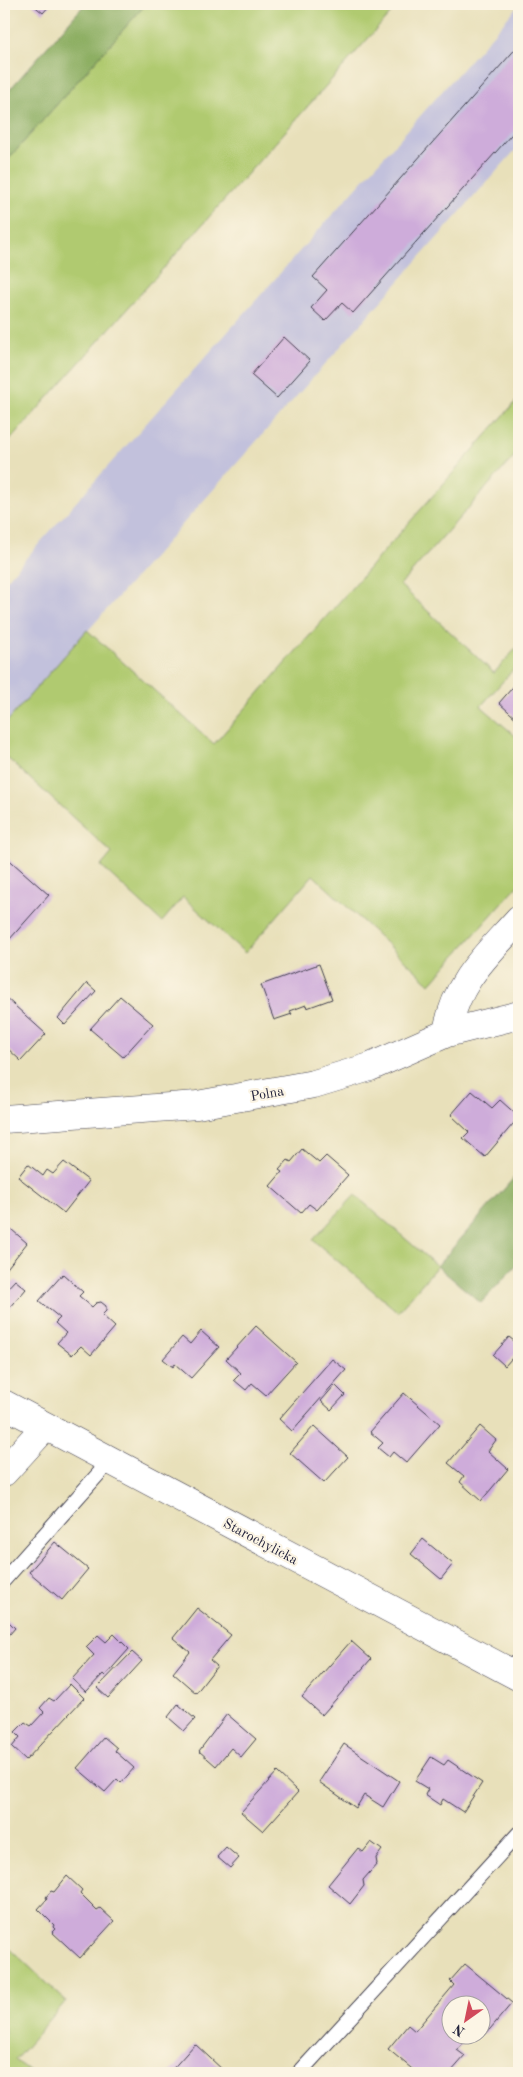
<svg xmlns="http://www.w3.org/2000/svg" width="523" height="2077" viewBox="0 0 523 2077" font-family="'Old Standard TT',serif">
<rect width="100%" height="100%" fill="#fcf5e5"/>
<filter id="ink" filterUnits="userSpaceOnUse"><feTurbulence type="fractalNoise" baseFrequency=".02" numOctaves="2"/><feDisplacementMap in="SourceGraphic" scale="10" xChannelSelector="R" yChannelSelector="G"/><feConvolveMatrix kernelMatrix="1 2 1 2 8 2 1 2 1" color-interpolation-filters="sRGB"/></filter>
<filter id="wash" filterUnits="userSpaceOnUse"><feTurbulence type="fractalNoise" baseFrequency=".0096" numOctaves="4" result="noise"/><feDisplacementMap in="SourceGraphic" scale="20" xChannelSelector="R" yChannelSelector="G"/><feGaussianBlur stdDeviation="1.12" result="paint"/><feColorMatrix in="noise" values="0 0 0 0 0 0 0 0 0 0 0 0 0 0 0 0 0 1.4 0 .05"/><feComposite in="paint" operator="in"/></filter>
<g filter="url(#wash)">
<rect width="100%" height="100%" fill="#e8e0ba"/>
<!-- industrial -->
<path fill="#c2c1dc" d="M519,5V146L4,725V583Z"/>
<!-- green -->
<path fill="#b0ca70" stroke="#697656" d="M146,4H399L4,447V164Z
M519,398V451L400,585L494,673L519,645V663L481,706L519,739V884L430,984L313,875L245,953L183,897L162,922L101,866L112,853L4,755V725L87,630L214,744Z
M355,1195L437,1266L398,1312L313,1240Z
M4,1943L66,2001L15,2060L33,2073H4Z"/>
<!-- forest -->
<path fill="#8cae62" stroke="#57684e" d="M85,4H146L4,164V96Z
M519,1172V1262L481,1303L437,1266Z"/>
<g id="blocks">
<!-- building -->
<path fill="#ceacda" d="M32,4H51L43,13Z
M519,45V126L353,313L342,303L325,321L311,308L327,290L313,277Z
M284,337L310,361L277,398L251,375Z
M519,680V721L499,703Z
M4,855L49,895L9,940L4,936Z
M319,964L332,999L307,1008L306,1005L290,1011L292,1014L274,1020L261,985Z
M87,983L96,991L65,1025L58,1018Z
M4,996L46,1034L21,1061L6,1047L4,1049Z
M120,996L153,1024L123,1057L90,1029Z
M472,1091L492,1108L500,1100L519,1117L485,1157L463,1138L469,1132L451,1115Z
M302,1149L319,1163L326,1156L348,1175L317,1210L309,1204L301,1213L270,1186L282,1172L279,1170L288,1160L291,1162Z
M64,1162L89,1181L64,1213L18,1177L28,1164L43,1176L47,1170L53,1174Z
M4,1223L27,1243L4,1272Z
M63,1274L83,1292L79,1296L92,1307L96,1303L101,1302L106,1306V1311L102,1315L115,1327L91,1355L81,1346L72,1355L57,1343L66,1333L55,1323L60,1318L39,1301Z
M15,1280L26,1289L4,1315V1292Z
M256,1326L296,1362L266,1395L252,1383L246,1390L234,1380L241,1373L226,1359Z
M201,1331L219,1347L191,1378L175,1364L173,1367L163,1359L182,1337L190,1344Z
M509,1337L519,1345V1350L505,1366L493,1355Z
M332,1359L346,1370L292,1431L279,1419Z
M335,1385L345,1395L331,1410L321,1401Z
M404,1393L440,1424L406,1463L393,1452L389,1457L378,1448L383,1443L370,1432Z
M314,1426L348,1457L324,1483L290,1453Z
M480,1426L496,1440L488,1451L508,1469L481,1501L460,1482L464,1476L448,1463Z
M423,1539L453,1564L441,1579L411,1554Z
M55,1542L88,1569L62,1600L29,1572Z
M197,1608L231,1635L210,1660L217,1666L196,1693L173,1673L190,1652L173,1638Z
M4,1617L15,1628L4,1641Z
M114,1634L129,1649L105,1676L103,1674L86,1692L72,1679L94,1655L86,1647L98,1635L106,1642Z
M351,1641L371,1659L322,1715L302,1697Z
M132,1652L142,1661L108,1698L97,1688Z
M70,1684L84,1698L26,1760L12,1747L20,1737L15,1732L25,1722L31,1726L44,1712L40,1708L49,1698L54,1701Z
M178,1704L195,1719L184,1731L168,1717Z
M227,1714L256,1739L241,1757L231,1748L216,1766L199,1751Z
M104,1737L117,1748L115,1751L134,1768L121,1783L117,1779L105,1792L77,1768Z
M344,1744L399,1781L383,1807L364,1795L356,1808L319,1782Z
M431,1757L444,1765L448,1760L482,1783L463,1812L443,1799L440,1805L425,1795L428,1789L415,1781Z
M277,1772L298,1792L263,1831L241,1812Z
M371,1842L382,1850L376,1858L377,1864L363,1880L364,1886L350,1904L328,1885L358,1848L363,1852Z
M226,1847L239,1858L230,1868L217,1857Z
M67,1876L82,1890L80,1893L97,1910L100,1908L114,1921L80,1958L52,1932L55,1929L53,1927L54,1925L38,1909L47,1899L46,1897L51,1891L54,1892Z
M465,1964L512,2003L485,2035L480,2032V2004H450V2034H471L457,2050L465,2056L450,2073H417L388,2049L408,2025L415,2031L454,1985L450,1981Z
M195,2044L224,2071L222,2073H169Z"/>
</g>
</g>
<g filter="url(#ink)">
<use href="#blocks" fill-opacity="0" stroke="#403e4e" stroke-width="1"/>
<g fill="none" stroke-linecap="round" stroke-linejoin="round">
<defs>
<path id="lane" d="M4,1580L110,1461
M299,2073L519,1833"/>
<path id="street" d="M447,1033C455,982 486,956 519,919
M4,1119L197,1105L314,1084L370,1067L447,1033L519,1015
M4,1472L45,1427"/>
<path id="secondary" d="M4,1404L519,1677"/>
</defs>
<!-- lane casing -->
<use href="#lane" stroke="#403e4e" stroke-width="16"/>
<!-- street casing -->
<use href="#street" stroke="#403e4e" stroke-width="29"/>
<!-- secondary casing -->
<use href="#secondary" stroke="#403e4e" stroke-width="29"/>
<!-- lane -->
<use href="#lane" stroke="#fff" stroke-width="14"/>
<!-- street -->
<use href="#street" stroke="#fff" stroke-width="28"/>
<!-- secondary -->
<use href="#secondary" stroke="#fff" stroke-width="28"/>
</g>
</g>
<g text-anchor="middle" stroke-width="4.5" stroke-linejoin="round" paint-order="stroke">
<!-- street labels -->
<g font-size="14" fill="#22223b" stroke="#fcf5e5">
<text transform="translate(267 1093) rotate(-10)" y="5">Polna</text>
<text transform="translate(261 1541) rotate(28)" y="5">Starochylicka</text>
</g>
</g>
<!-- margin -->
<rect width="523" height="2077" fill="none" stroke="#fcf5e5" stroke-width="20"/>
<!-- north arrow -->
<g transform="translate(466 2020) rotate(213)"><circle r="24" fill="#fcf5e5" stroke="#a5a1a1"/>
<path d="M0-4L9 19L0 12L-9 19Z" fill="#d1495b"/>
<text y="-8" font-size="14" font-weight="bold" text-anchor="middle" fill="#22223b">N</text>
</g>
</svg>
